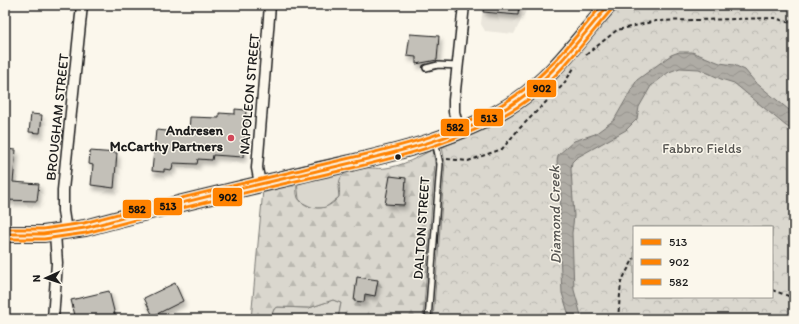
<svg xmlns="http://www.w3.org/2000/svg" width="799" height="324" viewBox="0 0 799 324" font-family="Itim,sans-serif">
<defs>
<pattern id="forest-firs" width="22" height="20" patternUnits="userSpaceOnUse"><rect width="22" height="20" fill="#dad7ce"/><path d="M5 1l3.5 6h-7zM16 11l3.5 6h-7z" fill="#bab8b0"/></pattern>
<pattern id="park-crowns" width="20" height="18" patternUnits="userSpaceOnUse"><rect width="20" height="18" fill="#dad7ce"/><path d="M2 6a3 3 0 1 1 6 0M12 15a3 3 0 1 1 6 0" fill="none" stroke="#bab8b0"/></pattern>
<pattern id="water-waves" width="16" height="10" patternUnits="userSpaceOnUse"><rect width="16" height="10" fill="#afaca5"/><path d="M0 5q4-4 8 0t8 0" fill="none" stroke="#96938d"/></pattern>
<filter id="shadow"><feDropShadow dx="2.5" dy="4.5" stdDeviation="2" flood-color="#0004"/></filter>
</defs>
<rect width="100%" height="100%" fill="#fbf7ec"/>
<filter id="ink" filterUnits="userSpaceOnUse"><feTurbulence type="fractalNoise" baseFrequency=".025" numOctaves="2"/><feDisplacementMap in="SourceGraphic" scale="8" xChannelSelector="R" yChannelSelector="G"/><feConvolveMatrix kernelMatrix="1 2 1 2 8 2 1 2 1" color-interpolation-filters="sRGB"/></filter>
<g filter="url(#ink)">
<!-- built -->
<path fill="#eae6dc" d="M483,5H529L514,34L485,31L481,24Z"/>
<!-- green -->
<path fill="#dad7ce" stroke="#7b7a75" d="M349,170L338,187L339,197L325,208H313L303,203L299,199L297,182Z
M333,300L341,303L338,319H270L274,309L278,307L309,308Z"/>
<!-- forest -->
<path fill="url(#forest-firs)" stroke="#7b7a75" d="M433,149L435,163L423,319H338L341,303L333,300L309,308L278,307L274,309L270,319H251L263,190L297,182C297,187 296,193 298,198C300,202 304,204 308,206C321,211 330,207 339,197C341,188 336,181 344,174C353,163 374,170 386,168C402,166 419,157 433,149Z"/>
<!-- park -->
<path fill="url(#park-crowns)" stroke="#7b7a75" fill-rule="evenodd" d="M617,5H794V319H433L445,163L442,147C475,134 507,121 534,98C566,71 589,36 617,5ZM634,227H772V297H634Z"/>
<!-- water -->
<path fill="url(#water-waves)" stroke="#74726e" d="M679,52H692L720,63L734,65L745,70L755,82L794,114V131L786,126L734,83L721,79L699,69L680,68L669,72L651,86L639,107L637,119L626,130L576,158L572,162L571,169L574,216L572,233L574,290L582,319H570L562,293L559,234L561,195L557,161L558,155L574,141L595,134L614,120L637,80L671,55Z"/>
<!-- building -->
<path fill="#c3c0b8" stroke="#1c1c1c" filter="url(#shadow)" d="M484,5H519L518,15L483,12Z
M410,34L439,36L437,60L416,64V57L407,56Z
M235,109L246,110L243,157L213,155L212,160L198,159L197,164L173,163L172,170L164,169V172L152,171L156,130L189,133L190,117L219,118V113L235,114Z
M31,114L42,115L40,133L29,132Z
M5,149L16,150L13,182L39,184L37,201L5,200Z
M90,151L117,153L114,188L91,185L93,165L89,164Z
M390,176L406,178L404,205L385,204Z
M357,277L378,280L375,296L365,294L364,302L354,301Z
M175,283L183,301L153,316L144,298Z
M109,291L116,319H76L71,300Z"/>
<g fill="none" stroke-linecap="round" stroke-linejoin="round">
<defs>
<path id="service" d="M426,68L438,65L458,66
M428,319L440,164L435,141"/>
<path id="minor" d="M459,132L454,112V100L464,5
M260,184L257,168L270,5
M66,231L63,211V190L82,5
M53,319L57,263L55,233"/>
<path id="primary" d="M5,234H43L85,228C158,208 233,191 307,173C379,156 455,143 517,101C555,75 579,38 609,5"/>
</defs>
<!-- service casing -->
<use href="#service" stroke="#1c1c1c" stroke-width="8"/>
<!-- minor casing -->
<use href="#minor" stroke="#1c1c1c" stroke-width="13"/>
<!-- primary casing -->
<use href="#primary" stroke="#1c1c1c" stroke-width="18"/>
<!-- path -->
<path stroke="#1c1c1c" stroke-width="2" stroke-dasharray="4 3" stroke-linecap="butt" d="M586,55L617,30L656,21L775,18L794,24
M447,159L468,161L502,149L518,130L563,85L574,68
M772,290L794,298
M618,319L621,282L634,258"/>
<!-- service -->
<use href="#service" stroke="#fbf7ec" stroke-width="5"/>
<!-- minor -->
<use href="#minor" stroke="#fbf7ec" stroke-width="10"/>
<!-- primary -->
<use href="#primary" stroke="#fbf7ec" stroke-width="15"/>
<defs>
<path id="bus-1" d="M5,234H43L85,228C159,208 233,190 308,173C379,156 456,143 517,101C554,75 580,38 609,5"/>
<path id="bus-2" d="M5,239H44L86,233C160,213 234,195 309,178C381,161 456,147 519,106C557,81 583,42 613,8"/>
<path id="bus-3" d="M5,229H43L84,223C157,203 231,186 304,169C376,151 453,139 515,96C550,72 575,37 602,5"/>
</defs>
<!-- bus-1 casing -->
<use href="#bus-1" stroke="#fbf7ec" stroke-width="6"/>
<!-- bus-2 casing -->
<use href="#bus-2" stroke="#fbf7ec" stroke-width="6"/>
<!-- bus-3 casing -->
<use href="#bus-3" stroke="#fbf7ec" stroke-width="6"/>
<!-- bus-1 -->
<use href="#bus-1" stroke="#ff8200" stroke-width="3"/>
<!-- bus-2 -->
<use href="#bus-2" stroke="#ff8200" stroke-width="3"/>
<!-- bus-3 -->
<use href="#bus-3" stroke="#ff8200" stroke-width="3"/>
</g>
</g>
<!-- markers -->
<circle fill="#d1495b" stroke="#fbf7ec" stroke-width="1.5" cx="231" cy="138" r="4"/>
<circle fill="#1c1c1c" stroke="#fbf7ec" stroke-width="1.5" cx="398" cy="157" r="3.5"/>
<g text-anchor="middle" stroke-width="3" stroke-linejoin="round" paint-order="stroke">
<!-- street labels -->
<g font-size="14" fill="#1c1c1c" stroke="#fbf7ec">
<text transform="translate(249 94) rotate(-85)" y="5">NAPOLEON STREET</text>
<text transform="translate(57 117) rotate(-84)" y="5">BROUGHAM STREET</text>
<text transform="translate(421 228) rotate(-86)" y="5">DALTON STREET</text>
</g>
<!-- poi labels -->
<g font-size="14" font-weight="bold" fill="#1c1c1c" stroke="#fbf7ec" text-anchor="end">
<text x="223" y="135">Andresen<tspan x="223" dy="16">McCarthy Partners</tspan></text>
</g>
<!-- park labels -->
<g font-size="14" fill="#555451" stroke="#fbf7ec">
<text x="702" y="153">Fabbro Fields</text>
</g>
<!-- water labels -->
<g font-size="15" font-style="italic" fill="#575653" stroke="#fbf7ec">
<text transform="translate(555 215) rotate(-91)" y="5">Diamond Creek</text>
</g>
</g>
<g stroke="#fbf7ec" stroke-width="1.5">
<rect x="526" y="79" width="31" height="19" rx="4" fill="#ff8200"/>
<rect x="473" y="108" width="31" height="19" rx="4" fill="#ff8200"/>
<rect x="440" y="118" width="30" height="19" rx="4" fill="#ff8200"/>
<rect x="212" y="187" width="31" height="20" rx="4" fill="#ff8200"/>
<rect x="153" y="197" width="30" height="19" rx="4" fill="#ff8200"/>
<rect x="122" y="199" width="30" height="20" rx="4" fill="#ff8200"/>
</g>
<g font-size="11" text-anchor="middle" font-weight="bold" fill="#111">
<text x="542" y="92">902</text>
<text x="489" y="122">513</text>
<text x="455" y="131">582</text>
<text x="228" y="201">902</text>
<text x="168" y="210">513</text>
<text x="137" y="213">582</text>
</g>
<!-- margin -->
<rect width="799" height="324" fill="none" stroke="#fbf7ec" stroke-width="20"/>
<rect x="10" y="10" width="779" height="304" fill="none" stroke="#1c1c1c" stroke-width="1.5" filter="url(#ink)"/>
<!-- legend -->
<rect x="633" y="226" width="140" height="72" fill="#fbf7ec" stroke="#a29f99"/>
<rect x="641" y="239" width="20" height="6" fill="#ff8200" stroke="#a29f99"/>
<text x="669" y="246" font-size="12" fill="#1c1c1c">513</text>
<rect x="641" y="259" width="20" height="6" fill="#ff8200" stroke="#a29f99"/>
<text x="669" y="266" font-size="12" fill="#1c1c1c">902</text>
<rect x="641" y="279" width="20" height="6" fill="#ff8200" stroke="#a29f99"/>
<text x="669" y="286" font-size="12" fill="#1c1c1c">582</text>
<!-- north arrow -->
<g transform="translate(46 278) rotate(267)" stroke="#fbf7ec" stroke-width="3" paint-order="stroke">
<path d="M0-3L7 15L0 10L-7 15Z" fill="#1c1c1c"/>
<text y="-6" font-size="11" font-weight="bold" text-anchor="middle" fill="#1c1c1c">N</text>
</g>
</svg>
